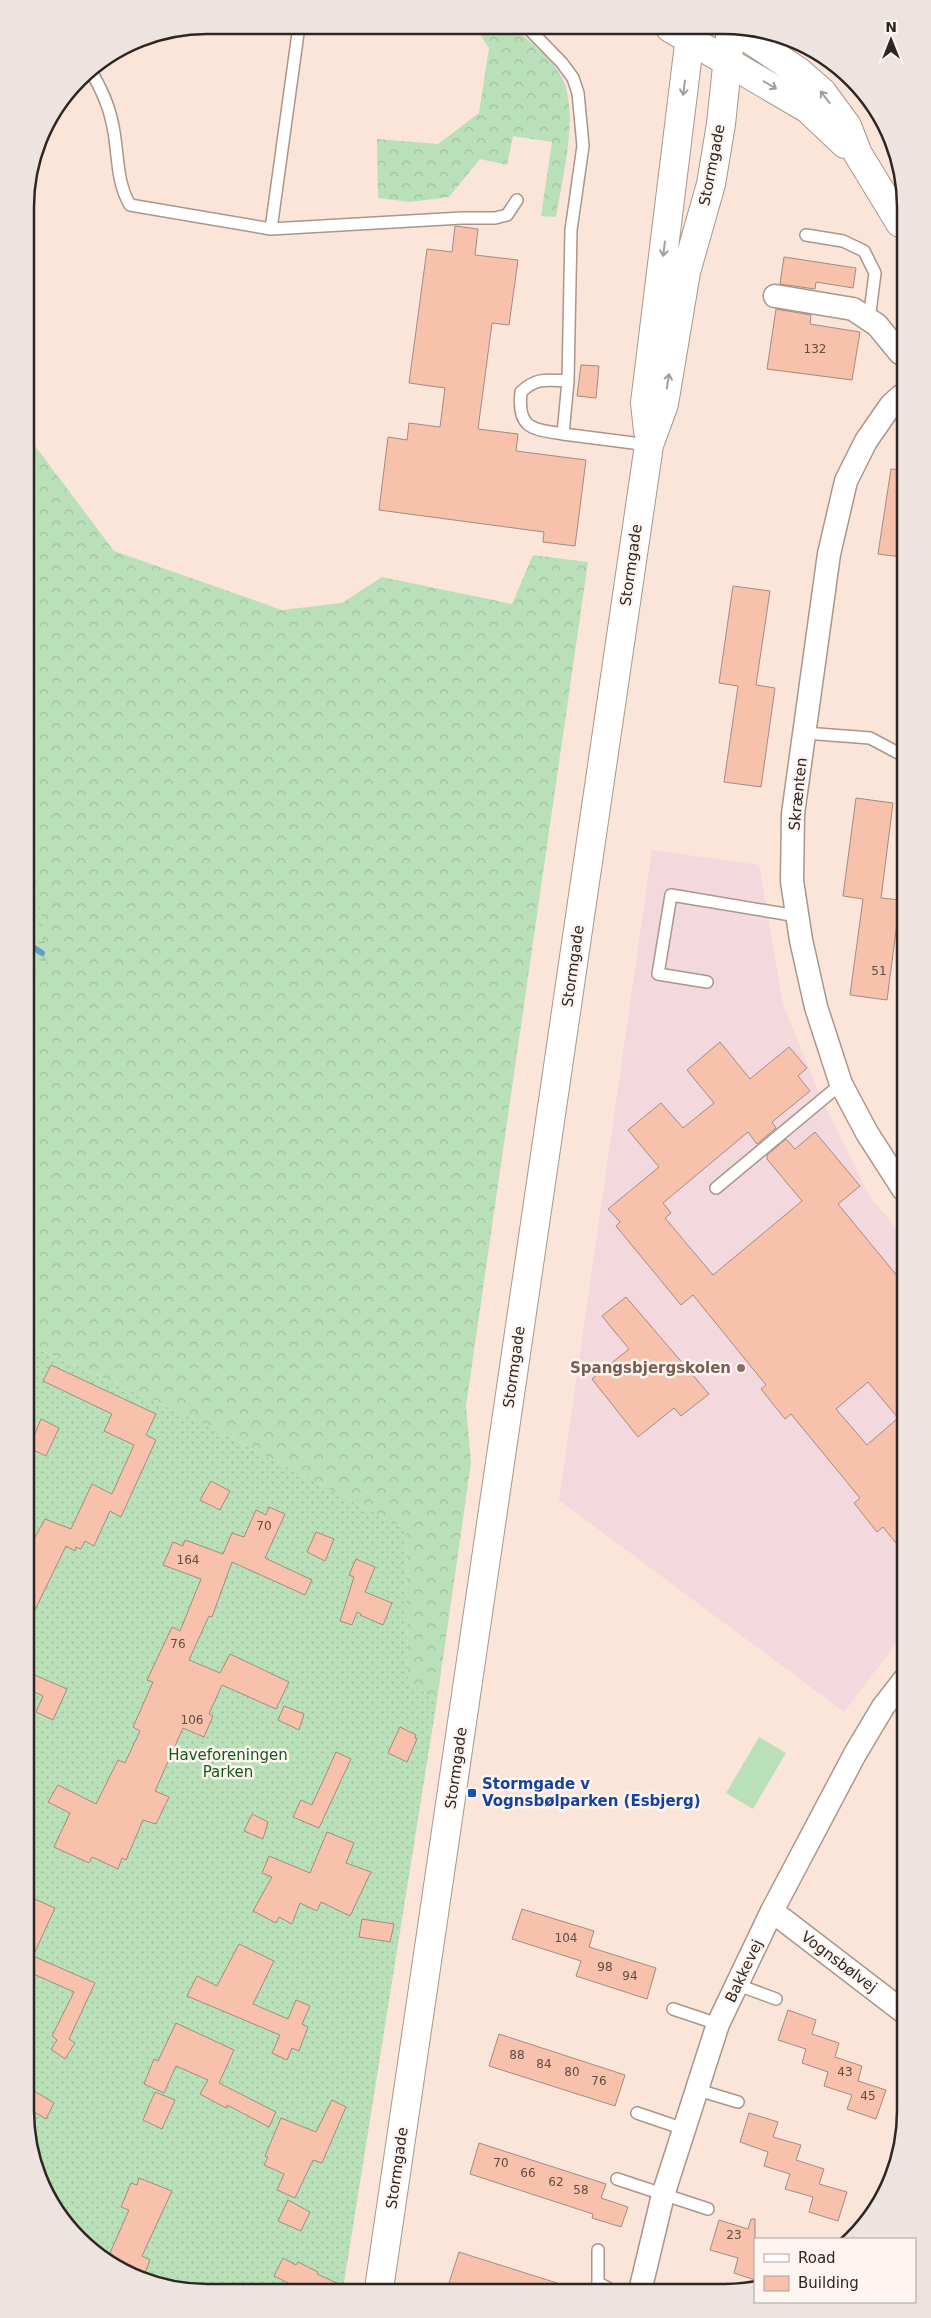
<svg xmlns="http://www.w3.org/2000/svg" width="931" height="2318" viewBox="0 0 931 2318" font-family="'DejaVu Sans',sans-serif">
<defs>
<pattern id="forest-crowns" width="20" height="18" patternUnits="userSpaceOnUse" patternTransform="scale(1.25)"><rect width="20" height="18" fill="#bae0b9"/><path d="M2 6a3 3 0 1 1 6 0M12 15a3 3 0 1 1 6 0" fill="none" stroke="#a0c09f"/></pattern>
<pattern id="wetland-marsh" width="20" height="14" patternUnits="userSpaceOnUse" patternTransform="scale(1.25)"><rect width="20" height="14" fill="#bae0b9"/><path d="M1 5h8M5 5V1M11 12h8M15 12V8" fill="none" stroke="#a0c09f"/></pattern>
<pattern id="garden-dots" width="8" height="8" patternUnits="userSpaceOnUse" patternTransform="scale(1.25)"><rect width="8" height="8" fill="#bae0b9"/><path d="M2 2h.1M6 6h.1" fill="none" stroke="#a0c09f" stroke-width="1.8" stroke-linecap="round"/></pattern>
</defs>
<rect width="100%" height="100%" fill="#fbe5d9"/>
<!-- education -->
<path fill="#f3d8de" d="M652,850L759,865L783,1004L817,1089L869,1196L903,1236L904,1633L844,1712L559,1500Z"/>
<!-- forest -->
<path fill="url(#forest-crowns)" d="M475,27H514C530,43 553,59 563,80C579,114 562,181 556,217L541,216L552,142L513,136L507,165L480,159L449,197L410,202L378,198L377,139L438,144L479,113L489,48Z
M26,434L114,551L282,610L342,603L382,577L512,604L533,555L588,562L466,1406L471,1463L437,1700L408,1682L406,1529L198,1421L29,1345L27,802L29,803L27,783Z"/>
<!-- wetland -->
<path fill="url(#wetland-marsh)" d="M27,802L29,803L47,963L28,982Z"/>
<!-- garden -->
<path fill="url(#garden-dots)" d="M29,1345L198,1421L406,1529L408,1682L437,1700L343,2289L171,2290L126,2274L78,2240L49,2202L31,2158Z"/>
<!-- pitch -->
<path fill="#bae0b9" d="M759,1737L786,1753L753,1809L726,1793Z"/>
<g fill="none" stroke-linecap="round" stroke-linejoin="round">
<!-- stream -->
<path stroke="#61a1c8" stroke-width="6" d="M28,944L42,953"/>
</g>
<!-- building -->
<path fill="#f8c1ab" stroke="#a18c83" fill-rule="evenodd" d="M455,226L478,229L475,255L518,260L509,325L492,323L478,429L518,434L516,451L586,460L575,546L543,542L544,532L379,510L388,437L407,440L409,423L440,427L445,388L409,383L427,249L452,252Z
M784,257L856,268L853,288L816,282L815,289L780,284Z
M776,309L811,315L810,324L860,332L852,380L767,369Z
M581,365L599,366L596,398L577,396Z
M891,469L901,470V557L878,554Z
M733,586L770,591L756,685L775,688L761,787L724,782L738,686L719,683Z
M856,798L893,803L881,898L900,900L887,1000L850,995L863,899L843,896Z
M720,1042L750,1079L789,1047L807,1068L798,1076L810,1091L772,1122L776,1128L757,1144L748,1132L663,1203L671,1213L665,1218L713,1275L802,1201L767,1159V1155L786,1139L795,1149L815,1132L860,1186L838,1204L903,1283L904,1553L883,1527L877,1532L854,1503L860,1498L791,1414L785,1419L761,1389L766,1385L693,1295L681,1305L616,1226L620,1222L608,1209L659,1167L628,1130L661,1103L683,1128L714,1103L687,1070ZM868,1382L898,1418L867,1445L836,1409Z
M626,1297L709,1394L681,1416L674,1408L638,1437L592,1379L629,1349L602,1316Z
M51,1365L156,1414L146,1435L156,1440L121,1517L110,1511L94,1546L85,1541L81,1549L76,1547L75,1551L66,1546L30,1620L29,1548L45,1519L71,1529L92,1484L112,1494L134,1445L104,1431L112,1414L43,1381Z
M41,1419L59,1428L46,1456L29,1448Z
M211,1481L230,1491L220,1510L200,1500Z
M269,1507L285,1514L265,1558L312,1580L305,1595L232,1562L212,1617L209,1616L189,1660L220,1673L230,1654L289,1682L276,1709L222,1685L209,1714L213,1716L204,1737L183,1728L155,1791L169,1797L156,1824L143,1820L126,1860L122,1858L118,1869L92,1857L89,1863L54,1847L70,1813L48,1802L58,1785L96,1804L118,1760L125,1763L140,1731L133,1727L153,1682L147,1680L172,1627L180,1631L201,1579L163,1565L173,1542L183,1546L185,1540L223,1554L232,1533L244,1537L256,1510L266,1515Z
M316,1532L334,1539L325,1561L307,1552Z
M356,1559L375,1567L365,1592L392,1603L383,1625L360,1615L361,1614L357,1612L352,1625L340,1621L354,1577L349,1575Z
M30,1673L67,1689L53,1720L36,1712L43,1696L30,1690Z
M284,1706L304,1714L299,1730L278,1720Z
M400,1727L416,1735L415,1738L417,1739L407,1762L388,1753Z
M336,1752L351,1759L319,1828L293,1817L301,1800L312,1805Z
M252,1814L268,1822L263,1839L244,1831Z
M327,1832L354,1843L346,1863L371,1872L350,1916L321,1902L317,1911L300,1903L292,1924L279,1917L276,1923L253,1911L272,1877L262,1873L269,1856L310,1873Z
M30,1897L55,1908L33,1956L95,1983L69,2039L75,2043L65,2059L51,2049L57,2040L52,2036L74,1992L31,1973Z
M522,1909L594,1931L589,1947L656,1968L647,1999L576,1976L581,1961L512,1939Z
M362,1919L394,1924L390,1942L359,1937Z
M239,1944L274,1961L253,2004L288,2019L296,2000L310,2006L302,2024L308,2027L299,2051L292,2048L287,2060L272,2053L280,2035L187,1996L197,1976L217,1986Z
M788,2010L816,2020L812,2034L839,2043L835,2057L862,2066L858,2081L886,2090L876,2119L847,2109L852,2095L824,2086L828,2072L802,2063L806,2049L778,2040Z
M176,2023L234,2050L219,2083L276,2112L269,2127L227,2105L226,2108L200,2094L208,2080L176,2066L164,2093L144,2084L154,2059L158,2061Z
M499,2034L625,2075L615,2106L489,2066Z
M31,2089L54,2103L46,2119L31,2110Z
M155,2092L175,2100L162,2129L143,2120Z
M332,2100L346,2107L322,2163L313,2160L295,2198L277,2190L284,2174L264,2165L268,2157L265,2156L281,2118L316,2132Z
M749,2113L778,2122L773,2137L801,2145L796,2160L824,2169L819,2184L847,2192L838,2221L809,2212L813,2197L785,2189L790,2174L764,2166L768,2152L740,2142Z
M479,2143L606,2184L601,2198L628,2207L621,2227L592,2218L593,2214L470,2174Z
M139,2178L172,2191L142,2256L150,2260L142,2280L126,2274L124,2273L125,2270L110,2263L114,2256L110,2253L129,2210L121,2207L131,2183L137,2185Z
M288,2200L310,2212L301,2231L278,2221Z
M751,2219H755V2280L734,2273L738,2258L710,2250L719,2220L748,2229Z
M459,2252L560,2284V2288H465L449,2283Z
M283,2258L296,2265L298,2262L318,2272L317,2274L350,2289H300L274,2276Z"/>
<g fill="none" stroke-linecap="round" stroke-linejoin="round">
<defs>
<path id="lane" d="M527,27L562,63L573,78L578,93L583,146L571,230L568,381L563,434L649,445
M89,68C100,86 108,102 112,122C119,150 115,180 130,205L271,229L462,218H495L507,215L517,200
M271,229L299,26
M806,235L843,241L864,251L875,273L869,320
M563,434C532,429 517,429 521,392C537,377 547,380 568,381
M805,733L870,738L902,755
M707,982L658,974L671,895L797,916
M716,1188L841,1084
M738,1985L776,1999
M673,2009L718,2024
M698,2090L738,2102
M637,2113L684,2129
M617,2179L708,2209
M598,2250V2283L608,2288"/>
<path id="street" d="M775,296L853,309L877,325L900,353
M901,396L891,405L866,441L846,481L829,554L793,814L792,881L801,940L816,1007L841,1084L867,1133L903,1189
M772,1911L905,2013
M641,2287L663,2195L718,2024L772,1911L855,1754L883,1707L904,1680"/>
<path id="secondary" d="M670,28L808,109L845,144
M733,28L799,72L822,92L847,126L858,154L900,223
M648,431L645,403L691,28
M379,2289L649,445L664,404L686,272L711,184L721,124L731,28"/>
</defs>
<!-- lane casing -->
<use href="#lane" stroke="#aa968a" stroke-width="14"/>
<!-- street casing -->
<use href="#street" stroke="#aa968a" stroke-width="25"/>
<!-- secondary casing -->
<use href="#secondary" stroke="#aa968a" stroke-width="30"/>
<!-- lane -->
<use href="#lane" stroke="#fff" stroke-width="11"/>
<!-- street -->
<use href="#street" stroke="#fff" stroke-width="22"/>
<!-- secondary -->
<use href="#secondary" stroke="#fff" stroke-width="28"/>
</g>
<!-- one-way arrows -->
<defs><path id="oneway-shaft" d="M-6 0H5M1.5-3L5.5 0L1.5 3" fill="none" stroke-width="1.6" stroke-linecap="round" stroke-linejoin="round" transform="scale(1.25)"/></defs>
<g stroke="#a19d9c">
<use href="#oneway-shaft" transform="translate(770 85) rotate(30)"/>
<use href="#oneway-shaft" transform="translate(684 88) rotate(97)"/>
<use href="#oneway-shaft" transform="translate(825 97) rotate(-128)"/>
<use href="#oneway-shaft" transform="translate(664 249) rotate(97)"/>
<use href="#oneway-shaft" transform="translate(668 381) rotate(-81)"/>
</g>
<!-- markers -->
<circle fill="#8d6e63" stroke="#fef5f0" stroke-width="2" cx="741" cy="1368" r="5"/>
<rect fill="#1a4fb4" stroke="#fef5f0" stroke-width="2" x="467" y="1788" width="10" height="10" rx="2.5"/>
<g text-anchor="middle" stroke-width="5" stroke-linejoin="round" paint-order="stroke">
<!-- number labels -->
<g font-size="12" fill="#604d44">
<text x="815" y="353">132</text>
<text x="879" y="975">51</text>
<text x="264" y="1530">70</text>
<text x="188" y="1564">164</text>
<text x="178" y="1648">76</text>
<text x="192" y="1724">106</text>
<text x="566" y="1942">104</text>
<text x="605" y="1971">98</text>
<text x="630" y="1980">94</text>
<text x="517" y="2059">88</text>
<text x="544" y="2068">84</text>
<text x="572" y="2076">80</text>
<text x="845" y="2076">43</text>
<text x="599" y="2085">76</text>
<text x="868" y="2100">45</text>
<text x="501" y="2167">70</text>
<text x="528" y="2177">66</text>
<text x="556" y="2186">62</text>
<text x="581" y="2194">58</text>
<text x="734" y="2239">23</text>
</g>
<!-- street labels -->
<g font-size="15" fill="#2e2622" stroke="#fef5f0">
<text transform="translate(712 165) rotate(-79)" y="5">Stormgade</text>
<text transform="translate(631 565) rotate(-82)" y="5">Stormgade</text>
<text transform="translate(798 794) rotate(-84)" y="5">Skrænten</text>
<text transform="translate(573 966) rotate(-82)" y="5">Stormgade</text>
<text transform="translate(514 1367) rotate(-82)" y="5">Stormgade</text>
<text transform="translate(456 1768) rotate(-82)" y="5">Stormgade</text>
<text transform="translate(839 1962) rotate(37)" y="5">Vognsbølvej</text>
<text transform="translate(744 1971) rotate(-65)" y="5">Bakkevej</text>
<text transform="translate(397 2168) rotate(-82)" y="5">Stormgade</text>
</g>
<!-- education labels -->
<g font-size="15" font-weight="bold" fill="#785e54" stroke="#fef5f0" text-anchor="end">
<text x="731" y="1373">Spangsbjergskolen</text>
</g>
<!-- park labels -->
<g font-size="15" fill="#125a1b" stroke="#fef5f0">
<text x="228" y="1760">Haveforeningen<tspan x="228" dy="17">Parken</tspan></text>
</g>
<!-- transit labels -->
<g font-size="15" font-weight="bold" fill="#164399" stroke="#fef5f0" text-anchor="start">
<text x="482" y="1789">Stormgade v<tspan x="482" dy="17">Vognsbølparken (Esbjerg)</tspan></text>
</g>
</g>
<!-- crop -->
<path d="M0 0H931V2318H0ZM207 34H724A173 173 0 0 1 897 207V2111A173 173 0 0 1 724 2284H207A173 173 0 0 1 34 2111V207A173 173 0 0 1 207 34Z" fill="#ede4e0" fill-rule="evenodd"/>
<path fill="none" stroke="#2e2622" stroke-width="2.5" d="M207 34H724A173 173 0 0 1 897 207V2111A173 173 0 0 1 724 2284H207A173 173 0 0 1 34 2111V207A173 173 0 0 1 207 34Z"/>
<!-- legend -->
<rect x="754" y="2238" width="162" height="65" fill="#fef5f0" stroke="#aba29e"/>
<rect x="764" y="2254" width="25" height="8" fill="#ffffff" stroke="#aba29e"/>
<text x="798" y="2263" font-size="15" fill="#2e2622">Road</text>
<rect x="764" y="2276" width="25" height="15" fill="#f8c1ab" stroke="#aba29e"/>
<text x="798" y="2288" font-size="15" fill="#2e2622">Building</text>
<!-- north arrow -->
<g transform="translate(891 40)" stroke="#fef5f0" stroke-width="4" paint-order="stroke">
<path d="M0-4L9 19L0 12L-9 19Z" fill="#2e2622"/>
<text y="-8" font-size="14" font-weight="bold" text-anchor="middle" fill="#2e2622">N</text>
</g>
</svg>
